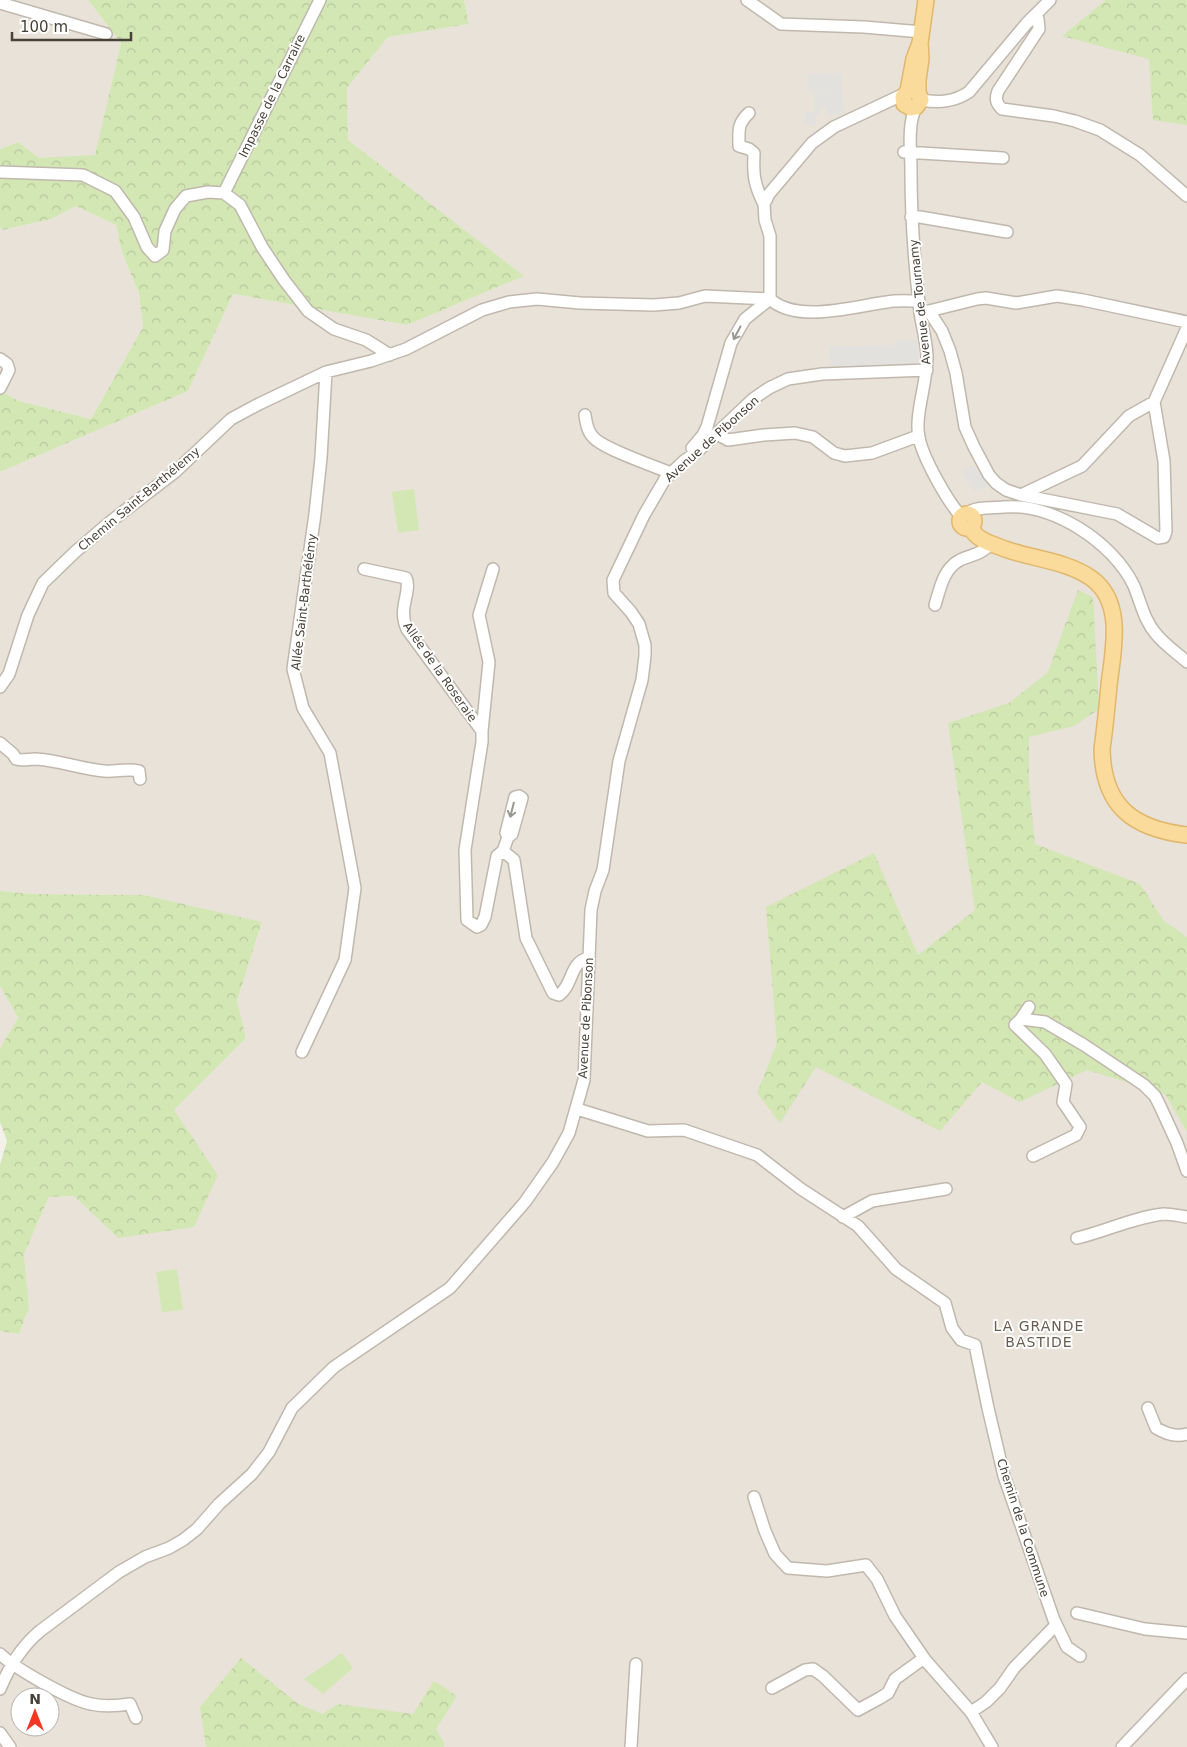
<svg xmlns="http://www.w3.org/2000/svg" width="1187" height="1747" viewBox="0 0 1187 1747" font-family="'DejaVu Sans',sans-serif">
<defs>
<pattern id="forest-crowns" width="20" height="18" patternUnits="userSpaceOnUse" patternTransform="scale(1.25)"><rect width="20" height="18" fill="#d3e7b4"/><path d="M2 6a3 3 0 1 1 6 0M12 15a3 3 0 1 1 6 0" fill="none" stroke="#b7c79c"/></pattern>
</defs>
<rect width="100%" height="100%" fill="#f4f1ea"/>
<!-- residential -->
<path fill="#e8e2d8" fill-rule="evenodd" d="M0,0H88L121,43L95,156L41,160L18,142L0,149Z
M464,0H1187V1747H0V1331L19,1334L29,1307L24,1254L49,1197L74,1196L118,1238L218,1175L173,1110L246,1038L237,1001L262,923L144,895L34,894L0,891V472L188,391L233,294L407,325L523,276L348,140L347,88L388,37L469,24ZM20,1697H50V1727H20Z
M76,206L116,225L122,252L139,294L143,327L91,419L19,401L0,391V227L4,230L51,219Z
M0,986L18,1018L0,1048Z"/>
<!-- forest -->
<path fill="url(#forest-crowns)" d="M88,0H464L469,24L388,37L347,88L348,140L524,276L407,325L233,294L188,391L0,472V391L19,401L91,419L143,327L139,294L122,252L116,225L76,206L51,219L3,230L0,227V149L18,142L39,158L95,155L121,43Z
M1106,0H1187V125L1153,120L1149,59L1062,36Z
M1078,590L1093,597L1099,709L1074,726L1029,737V782L1035,844L1140,884L1164,921L1187,937V1132L1165,1094L1087,1070L1020,1102L982,1082L940,1131L816,1067L780,1123L757,1093L777,1043L766,907L874,853L918,955L975,910L948,723L1009,703L1048,672Z
M0,891L34,894L144,895L262,922L237,1001L246,1038L174,1110L218,1175L194,1227L118,1238L74,1196L49,1197L24,1254L29,1307L19,1334L0,1331V1165L7,1141L0,1122V1048L18,1018L0,986Z
M241,1658L297,1703L322,1714L338,1704L413,1714L434,1681L457,1696L436,1729L445,1744L443,1747H206L200,1707Z"/>
<!-- park -->
<path fill="#d3e7b4" d="M414,489L419,530L398,533L392,492Z
M177,1269L183,1310L162,1312L156,1272Z
M342,1653L353,1668L323,1694L304,1679Z"/>
<!-- parking -->
<path fill="#e3e1de" d="M841,73L844,114L827,115L826,107H820V114L816,115V125H805V113L815,112L814,92L840,91H808L807,74Z
M918,340V360L916,365L829,366L830,347L895,345L896,341Z
M973,465L989,486L974,492L961,471Z"/>
<g fill="none" stroke-linecap="round" stroke-linejoin="round">
<defs>
<path id="minor" d="M747,0L781,24L864,27L922,32
M0,3L106,34
M1035,15L1038,19L1039,29L998,91C995,99 996,103 1002,109L1054,116L1075,121L1100,130L1140,155L1187,196
M921,100C939,103 954,102 969,92L1027,23L1050,0
M916,107C907,125 911,151 911,171C911,215 914,259 919,303C920,320 926,337 927,355C928,381 914,415 919,437C922,456 948,503 962,517
M749,113C737,124 739,131 739,146L749,149L754,153C753,174 754,185 764,204
M904,152L1003,158
M0,172L83,175L115,191L134,217L147,247L155,256L163,250L165,231L175,209L186,196L208,192L224,193L240,205L262,247L284,280L308,311L334,329L366,340L390,355
M224,193L320,0
M911,217H920L1007,232
M920,311H929L942,331L950,351L956,373L965,427L974,447L989,475L996,483L1006,490L1021,495L1117,514L1158,538L1164,537L1166,531L1164,461L1154,402L1187,328
M929,311L977,299L986,298L1016,303L1057,296L1083,300L1187,322
M0,359L7,364L9,370L0,388
M585,415C586,422 587,431 593,437C603,449 654,466 671,473
M717,434L728,440L764,435L795,433L813,437L834,453L845,456L872,453L918,436
M692,448L703,435L707,427L731,343L745,319L770,299V236L765,220L764,204L769,194L812,143L834,127L904,94
M1021,495L1082,466L1129,416L1154,402
M967,514C975,506 993,508 1004,507C1053,503 1113,542 1134,586C1141,603 1144,620 1156,634C1165,645 1177,653 1187,662
M364,569L406,578C412,592 397,608 407,629L482,731V742L465,850L467,920L477,927L481,925L485,917L497,856L503,851L514,860L526,938L553,993L559,995C574,984 569,962 589,958
M935,605C940,589 943,569 960,560C971,555 983,554 991,543
M0,687L9,674L28,615L43,583L75,552L110,522L175,472L231,419L259,404L326,372L371,361L406,349L482,310L509,302L537,299L580,303L654,305L679,303L705,296L770,299C797,324 855,306 887,302C897,300 908,301 918,301
M482,731L489,662L479,615L493,569
M0,743L13,754L16,759C23,761 28,759 35,759C58,760 81,769 104,771C116,772 127,768 139,771L140,779
M503,851L508,837L512,834L522,798L519,796L515,797L506,833L508,837
M1029,1007L1021,1019L1015,1025L1045,1054L1066,1084L1063,1102L1080,1127L1076,1135L1033,1156
M1021,1019L1045,1022L1084,1045L1144,1085L1155,1096L1160,1106L1177,1143L1187,1171
M302,1052L345,960L355,888L330,753L303,708L293,669L315,514L321,458L326,372
M577,1109L648,1131L684,1130L757,1155L801,1189L858,1226L896,1269L945,1303L952,1328L961,1340L975,1345L988,1408L1004,1476L1054,1620L1067,1647L1080,1656
M843,1217L872,1201L946,1189
M1077,1238C1107,1231 1134,1217 1164,1214C1171,1214 1180,1216 1187,1217
M1148,1408L1156,1428C1167,1434 1175,1437 1187,1434
M754,1497L765,1531L775,1554L788,1568L827,1571L866,1565L877,1579L895,1616L926,1661L971,1712L992,1747
M1077,1613L1145,1629L1187,1633
M0,1654C16,1669 70,1700 91,1704C105,1707 117,1706 130,1704L136,1718
M772,1688L805,1670L813,1669L823,1676L858,1710L880,1698L888,1693L895,1679L924,1658
M0,1689C9,1667 22,1646 40,1631L119,1572L145,1557L169,1548L183,1540L197,1529L219,1504L252,1474L269,1452L292,1408L334,1367L450,1288L525,1202L553,1162L569,1133L584,1080L591,910L595,891L603,870L619,761L642,680L645,656V645L639,624L631,612L614,593L613,580L644,515L665,479L684,461L698,451L753,399L769,388L788,379L822,374L927,370
M971,1712L986,1702L1000,1688L1014,1668L1056,1625
M0,1733L10,1747
M631,1747L636,1664
M1122,1747L1187,1679"/>
<path id="major" d="M920,43L914,59L908,91L903,97L904,104L911,108L916,107L921,100L918,92V80L921,59L920,43L926,0
M960 521a7 7 0 1 1 14 0a7 7 0 1 1-14 0Z
M971,528C977,541 993,544 1005,549C1033,559 1067,561 1091,578C1125,602 1113,651 1109,685C1107,707 1105,728 1102,749C1103,806 1133,829 1187,835"/>
</defs>
<!-- minor casing -->
<use href="#minor" stroke="#c0b8ad" stroke-width="14"/>
<!-- major casing -->
<use href="#major" stroke="#e1b76c" stroke-width="18"/>
<!-- minor -->
<use href="#minor" stroke="#fff" stroke-width="11"/>
<!-- major -->
<use href="#major" stroke="#fbdb9c" stroke-width="15"/>
</g>
<!-- one-way arrows -->
<defs><path id="oneway-shaft" d="M-6 0H5M1.5-3L5.5 0L1.5 3" fill="none" stroke-width="1.6" stroke-linecap="round" stroke-linejoin="round" transform="scale(1.25)"/></defs>
<g stroke="#9a9692">
<use href="#oneway-shaft" transform="translate(737 333) rotate(118)"/>
<use href="#oneway-shaft" transform="translate(512 810) rotate(104)"/>
</g>
<g text-anchor="middle" stroke-width="4" stroke-linejoin="round" paint-order="stroke">
<!-- street labels -->
<g font-size="12" fill="#484138" stroke="#fff">
<text transform="translate(272 96) rotate(-64)" y="4">Impasse de la Carraire</text>
<text transform="translate(920 302) rotate(-96)" y="4">Avenue de Tournamy</text>
<text transform="translate(712 439) rotate(-42)" y="4">Avenue de Pibonson</text>
<text transform="translate(139 499) rotate(-40)" y="4">Chemin Saint-Barthélemy</text>
<text transform="translate(304 602) rotate(-83)" y="4">Allée Saint-Barthélémy</text>
<text transform="translate(440 672) rotate(55)" y="4">Allée de la Roseraie</text>
<text transform="translate(586 1018) rotate(-87)" y="4">Avenue de Pibonson</text>
<text transform="translate(1023 1528) rotate(72)" y="4">Chemin de la Commune</text>
</g>
<!-- neighbourhood labels -->
<g font-size="14" letter-spacing="1" fill="#6b5e50" stroke="#fff">
<text x="1039" y="1331">LA GRANDE<tspan x="1039" dy="16">BASTIDE</tspan></text>
</g>
</g>
<!-- north arrow -->
<g transform="translate(35 1712)"><circle r="24" fill="#ffffff" stroke="#b6b3af"/>
<path d="M0-4L9 19L0 12L-9 19Z" fill="#f33722"/>
<text y="-8" font-size="14" font-weight="bold" text-anchor="middle" fill="#484138">N</text>
</g>
<!-- scale -->
<path d="M12 32v8h119v-8" fill="none" stroke="#484138" stroke-width="2.5"/>
<text x="20" y="32" font-size="15" fill="#484138" stroke="#ffffff" stroke-width="4" paint-order="stroke">100 m</text>
</svg>
